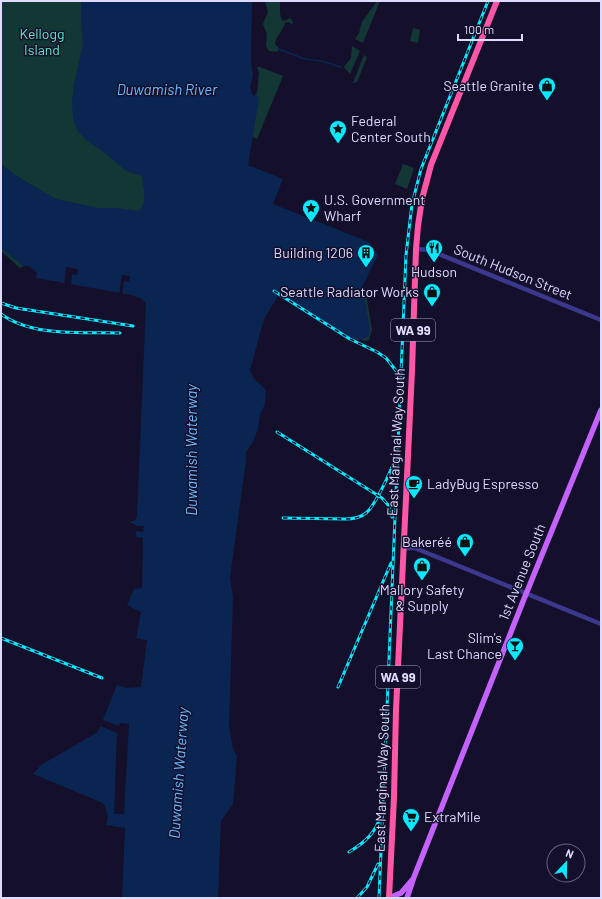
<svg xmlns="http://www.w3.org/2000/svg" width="602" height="899" viewBox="0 0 602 899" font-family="Barlow,sans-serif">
<rect width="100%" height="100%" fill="#14102c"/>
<!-- green -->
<path fill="#123735" d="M1,1H103L144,166L148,219L116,221L1,179Z
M265,1H280V14L282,20L285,21L290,18L293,22L292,24L288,22L285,23C283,31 275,37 275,44L278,47V52L269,51L266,46L267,34L263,24L268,12Z
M377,1H380L363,43L355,39L359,33L362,22Z
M413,28L420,30L418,43L410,41Z
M352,46L360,51L350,74L344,67L351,58Z
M364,55L367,57L357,82L353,83Z
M257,67H260L283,76L257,139L253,137L252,141Z
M403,164L414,168L407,189L395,184Z
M1,227L21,259L23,266L20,268L1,251Z
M358,287L365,288L372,330L369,340L365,341L362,340Z"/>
<!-- water -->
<path fill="#0a2551" d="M81,1H257L256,94L259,98L248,166H251L283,179L273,204L369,242L378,255L362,287L370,328L369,336L364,339L349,341L278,296L264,319L250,370L254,379L266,390L265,404L260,414L258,429L253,442L246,452V461L230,577L233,597L229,726L233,749L237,756L233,804L221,821L218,898H122L125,828L106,825C110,816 107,811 103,803L33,774L41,765L98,732L117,685L127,688L141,612L127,605L134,589L142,588L143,538L136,537V531L143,532L144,526H137L130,522L135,520L137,517L146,303L142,299L132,295L36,278L37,273L29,266H23L1,248V164L15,175L56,199L99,208H118L139,211C148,202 143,188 142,176L126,171L105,153L86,140L77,130L73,118L72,102L74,85L83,43L81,21Z"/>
<!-- pier -->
<path fill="#14102c" d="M252,1H258L259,15L257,67L259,73L257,93L255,95L253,96L250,88L253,75L251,63Z
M66,267L78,269L77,275L72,274L71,286L64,285Z
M122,275L130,276L129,282L124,281L122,295H119Z
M136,638L147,640L141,687L127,688Z
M101,719L119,726L120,723L129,724L124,814H114L117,733L98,725Z"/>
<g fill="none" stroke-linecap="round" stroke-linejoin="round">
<!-- stream -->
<path stroke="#0a2551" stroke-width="1.5" d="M278,49L305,59L321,61L341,67"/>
<!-- minor -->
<path stroke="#3b388e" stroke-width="4.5" d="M416,249L429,250L601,320
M403,548H415L601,624"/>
<!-- major -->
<path stroke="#c362ff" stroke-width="5.5" d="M389,898L401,893L413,879
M407,898L414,877L524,599L601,410"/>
<!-- highway -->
<path stroke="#ff56a8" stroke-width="6" d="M389,898L394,797L396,710L412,371L416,249L418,226L422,199L431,165L497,1"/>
<defs>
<path id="rail" d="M274,291L350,339L377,352L386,358L397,372L398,381
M1,303L16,308L133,326
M1,314C32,337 83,332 120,333
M277,432L382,498L389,506L392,517
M283,518L345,519C352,519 360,518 366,513C375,506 391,471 395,459
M1,638L102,678
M338,687L391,563
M349,852C364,843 376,833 381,815
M357,898L367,887L378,864
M379,898L406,255L412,204L421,169L488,1"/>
</defs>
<!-- rail casing -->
<use href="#rail" stroke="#07e9ff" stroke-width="3"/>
<!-- rail -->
<use href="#rail" stroke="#14102c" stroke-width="1.5" stroke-dasharray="4.5" stroke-linecap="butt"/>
</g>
<!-- icons -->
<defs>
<symbol id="shop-pin" viewBox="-11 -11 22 30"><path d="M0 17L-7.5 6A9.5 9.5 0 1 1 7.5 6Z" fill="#07e9ff" stroke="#14102c"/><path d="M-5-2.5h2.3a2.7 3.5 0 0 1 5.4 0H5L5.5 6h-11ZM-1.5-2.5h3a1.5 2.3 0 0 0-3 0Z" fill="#111"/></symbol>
<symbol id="sight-pin" viewBox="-11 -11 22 30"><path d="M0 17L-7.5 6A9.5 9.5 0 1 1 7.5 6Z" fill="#07e9ff" stroke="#14102c"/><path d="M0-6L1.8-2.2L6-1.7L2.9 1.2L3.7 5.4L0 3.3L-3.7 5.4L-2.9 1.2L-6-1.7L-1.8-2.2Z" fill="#111"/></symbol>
<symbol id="restaurant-pin" viewBox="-11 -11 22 30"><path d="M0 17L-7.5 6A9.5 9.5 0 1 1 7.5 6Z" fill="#07e9ff" stroke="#14102c"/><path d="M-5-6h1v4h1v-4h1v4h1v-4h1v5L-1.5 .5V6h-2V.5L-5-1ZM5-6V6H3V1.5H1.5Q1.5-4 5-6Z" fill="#111"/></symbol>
<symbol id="building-pin" viewBox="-11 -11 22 30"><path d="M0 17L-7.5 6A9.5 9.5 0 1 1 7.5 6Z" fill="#07e9ff" stroke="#14102c"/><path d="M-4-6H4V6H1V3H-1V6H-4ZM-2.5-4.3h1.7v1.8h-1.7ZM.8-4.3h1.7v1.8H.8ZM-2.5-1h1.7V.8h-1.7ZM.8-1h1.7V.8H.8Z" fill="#111"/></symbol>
<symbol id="cafe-pin" viewBox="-11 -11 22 30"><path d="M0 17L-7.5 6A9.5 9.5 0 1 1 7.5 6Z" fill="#07e9ff" stroke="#14102c"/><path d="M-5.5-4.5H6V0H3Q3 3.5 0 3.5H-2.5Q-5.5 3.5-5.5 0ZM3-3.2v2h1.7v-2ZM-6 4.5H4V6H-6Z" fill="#111"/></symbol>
<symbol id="bar-pin" viewBox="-11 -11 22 30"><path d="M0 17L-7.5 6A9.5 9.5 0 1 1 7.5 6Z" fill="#07e9ff" stroke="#14102c"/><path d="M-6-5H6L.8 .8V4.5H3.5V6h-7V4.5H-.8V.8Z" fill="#111"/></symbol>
<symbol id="supermarket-pin" viewBox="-11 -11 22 30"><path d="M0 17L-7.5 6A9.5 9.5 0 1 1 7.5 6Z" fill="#07e9ff" stroke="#14102c"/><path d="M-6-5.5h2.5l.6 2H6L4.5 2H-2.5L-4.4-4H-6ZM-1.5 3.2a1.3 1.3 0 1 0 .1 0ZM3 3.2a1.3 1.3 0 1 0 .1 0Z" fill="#111"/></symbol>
</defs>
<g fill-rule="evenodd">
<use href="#shop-pin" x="537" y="76" width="20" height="27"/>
<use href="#sight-pin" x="328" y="119" width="20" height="27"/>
<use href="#sight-pin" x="301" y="198" width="20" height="27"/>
<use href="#restaurant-pin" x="424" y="238" width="20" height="27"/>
<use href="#building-pin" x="356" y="243" width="20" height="27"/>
<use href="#shop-pin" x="422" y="282" width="20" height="27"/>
<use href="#cafe-pin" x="404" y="474" width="20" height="27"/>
<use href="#shop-pin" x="455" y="532" width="20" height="27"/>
<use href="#shop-pin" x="412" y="556" width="20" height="27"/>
<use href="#bar-pin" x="505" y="636" width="20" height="27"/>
<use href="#supermarket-pin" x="401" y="807" width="20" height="27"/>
</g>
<g text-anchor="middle" stroke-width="3" stroke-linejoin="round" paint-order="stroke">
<!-- shield labels -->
<g fill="#14102c" stroke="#a29ec0" stroke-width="1">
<rect x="391" y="319" width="44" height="22" rx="3"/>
<rect x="376" y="666" width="44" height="22" rx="3"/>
</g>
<g font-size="13" font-weight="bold" fill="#dfdbff">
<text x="413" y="335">WA 99</text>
<text x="398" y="682">WA 99</text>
</g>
<!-- park labels -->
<g font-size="14" fill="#5ee7c4" stroke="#14102c">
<text x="42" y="39">Kellogg<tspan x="42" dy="16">Island</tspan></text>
</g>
<!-- poi labels -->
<g font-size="14" fill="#dfdbff" stroke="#14102c" text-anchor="end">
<text x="534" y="91">Seattle Granite</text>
<text x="351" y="126" text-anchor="start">Federal<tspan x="351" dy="16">Center South</tspan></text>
<text x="324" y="205" text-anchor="start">U.S. Government<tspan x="324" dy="16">Wharf</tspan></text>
<text x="353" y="258">Building 1206</text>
<text x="434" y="277" text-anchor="middle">Hudson</text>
<text x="419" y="297">Seattle Radiator Works</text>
<text x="427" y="489" text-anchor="start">LadyBug Espresso</text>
<text x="452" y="547">Bakeréé</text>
<text x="422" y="595" text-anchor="middle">Mallory Safety<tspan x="422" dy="16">&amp; Supply</tspan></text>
<text x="502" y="643">Slim's<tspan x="502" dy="16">Last Chance</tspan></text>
<text x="424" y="822" text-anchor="start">ExtraMile</text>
</g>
<!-- street labels -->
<g font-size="14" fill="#dfdbff" stroke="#14102c">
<text transform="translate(513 272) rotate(22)" y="5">South Hudson Street</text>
<text transform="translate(396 442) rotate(-87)" y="5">East Marginal Way South</text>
<text transform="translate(522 572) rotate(-68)" y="5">1st Avenue South</text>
<text transform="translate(382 778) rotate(-88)" y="5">East Marginal Way South</text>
</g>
<!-- water labels -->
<g font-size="15" font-style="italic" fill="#69bbff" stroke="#14102c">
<text x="167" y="95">Duwamish River</text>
<text transform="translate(192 450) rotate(-90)" y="5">Duwamish Waterway</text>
<text transform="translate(179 773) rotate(-86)" y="5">Duwamish Waterway</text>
</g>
</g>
<!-- border -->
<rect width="602" height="899" fill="none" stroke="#dfdbff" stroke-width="4"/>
<!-- north arrow -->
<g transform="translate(566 863) rotate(22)"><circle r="19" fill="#14102c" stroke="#656180"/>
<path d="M0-3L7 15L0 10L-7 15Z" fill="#07e9ff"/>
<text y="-6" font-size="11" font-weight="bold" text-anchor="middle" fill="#dfdbff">N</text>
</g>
<!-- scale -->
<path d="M458 34v6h64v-6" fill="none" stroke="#dfdbff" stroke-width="2"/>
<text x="464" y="34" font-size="12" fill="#dfdbff" stroke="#14102c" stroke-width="3" paint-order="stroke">100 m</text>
</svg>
